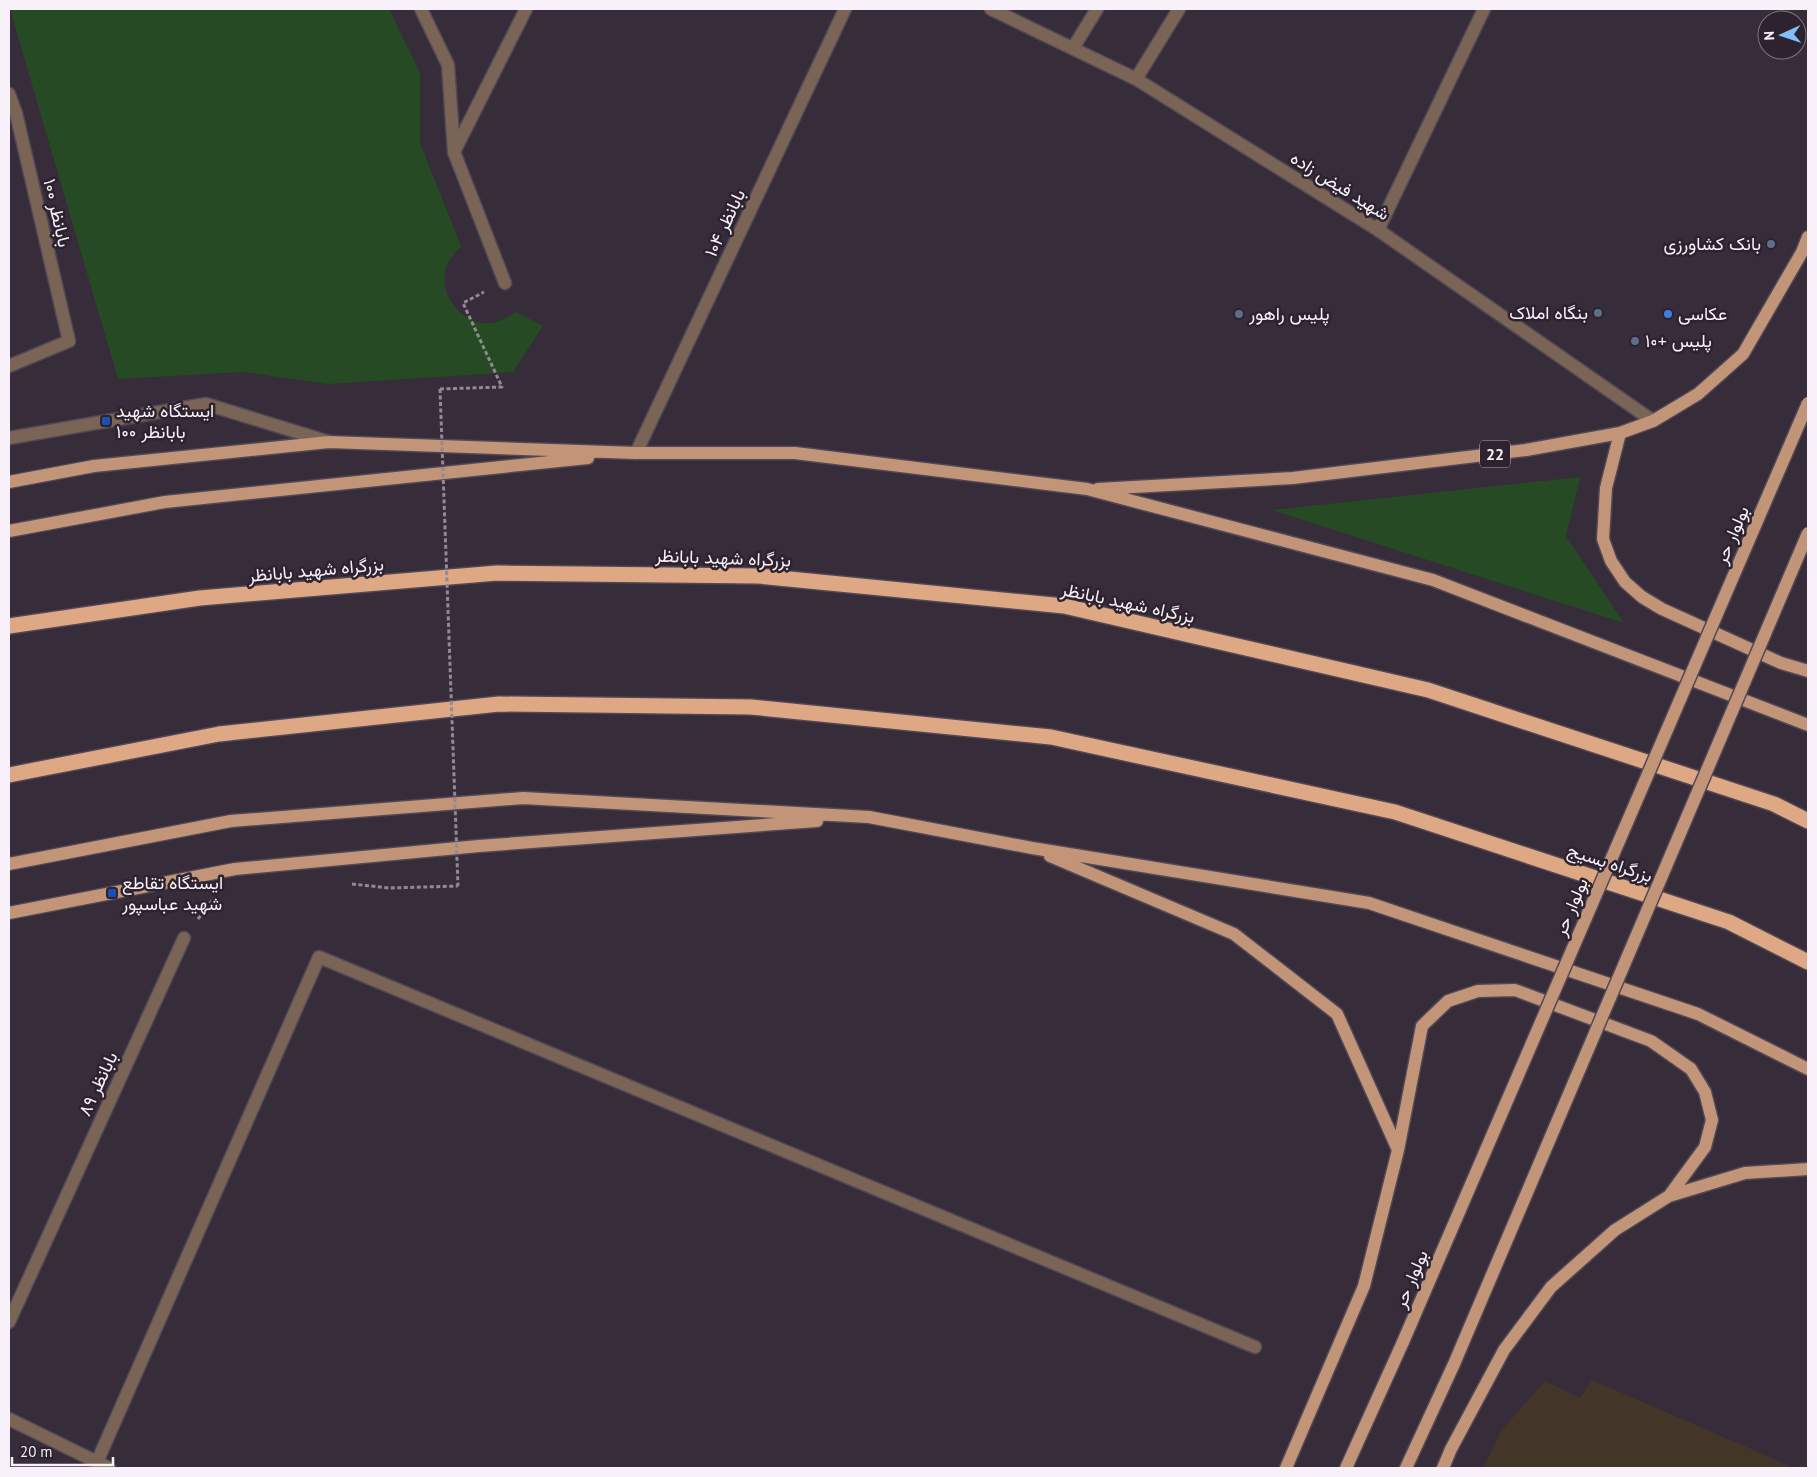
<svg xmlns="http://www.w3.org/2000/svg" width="1817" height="1477" viewBox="0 0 1817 1477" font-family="'PT Sans',Vazirmatn,sans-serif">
<rect width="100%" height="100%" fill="#372c3a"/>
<!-- industrial -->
<path fill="#443529" d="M1592,1380L1795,1468H1483L1501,1431L1545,1381L1580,1398Z"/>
<!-- green -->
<path fill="#264b24" d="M10,9H389L420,73V143L461,246C458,250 454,253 451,258C433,283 454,320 483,323C495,325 506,318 516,312L543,326L513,372L328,384L243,372L118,379Z
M1580,477L1566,536L1624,623L1272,510Z"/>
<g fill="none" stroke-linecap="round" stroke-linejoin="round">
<defs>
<path id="minor" d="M421,9L448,65L454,152L505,283
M991,9L1136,79L1378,230L1653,421
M1073,48L1097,9
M1136,79L1179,9
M9,94L16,113L69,341L9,366
M454,152L526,9
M1378,230L1484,9
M9,438L206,404L329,442
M636,453L845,9
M9,1322L184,938
M9,1419L109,1468
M97,1462L319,957L1255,1347"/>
<path id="major" d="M1620,433L1606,488L1603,539L1611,561L1625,582L1642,597L1662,609L1781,663L1808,671
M9,482L94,466L329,442L636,453H795L1087,489L1433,580L1808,725
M1098,489L1293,478L1526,450L1620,433L1653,421L1698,394L1743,354L1802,252L1808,237
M9,531L165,502L588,458
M1050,856L1234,934L1337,1014L1398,1150L1364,1286L1286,1468
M9,864L231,821L523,798L869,817L1032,848L1369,903L1698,1014L1808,1069
M9,913L235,869L479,846L817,821
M1398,1150L1422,1026L1448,1001L1478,991L1515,990L1651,1041L1691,1069L1705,1092L1712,1120L1705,1147L1669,1196
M1346,1468L1403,1342
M1406,1468L1454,1364
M1443,1468L1451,1449L1504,1350L1551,1287L1615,1230L1669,1196L1745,1173L1808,1169"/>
<path id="highway" d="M9,626L200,598L497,573L758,576L1064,606L1428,690L1774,804L1808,821
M9,775L219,734L499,704L751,707L1051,737L1395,812L1729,922L1808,962"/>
</defs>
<!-- minor casing -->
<use href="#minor" stroke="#524855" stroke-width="15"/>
<!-- major casing -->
<use href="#major" stroke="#524855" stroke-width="15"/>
<!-- highway casing -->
<use href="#highway" stroke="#524855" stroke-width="18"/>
<!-- path -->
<path stroke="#928994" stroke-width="3" stroke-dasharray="4 2.5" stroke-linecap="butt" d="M440,389L502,387L463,303L484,292
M352,884L389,888L458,886
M198,919L214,898"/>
<!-- minor -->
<use href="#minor" stroke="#7a6456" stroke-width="12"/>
<!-- major -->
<use href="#major" stroke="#c29578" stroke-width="12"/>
<!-- highway -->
<use href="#highway" stroke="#dea885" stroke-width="15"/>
<defs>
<path id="major-bridge" d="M1403,1342L1808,403
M1454,1364L1808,533"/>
</defs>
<!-- major-bridge casing -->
<use href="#major-bridge" stroke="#524855" stroke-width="15" stroke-linecap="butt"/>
<!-- path-bridge -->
<path stroke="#928994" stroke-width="3" stroke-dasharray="4 2.5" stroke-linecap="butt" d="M440,389L458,886"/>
<!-- major-bridge -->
<use href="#major-bridge" stroke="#c29578" stroke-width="12"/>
</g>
<!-- markers -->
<g fill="#5c6f8a" stroke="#2d232f" stroke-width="2">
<circle cx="1771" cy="244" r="5"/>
<circle cx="1598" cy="313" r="5"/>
<circle cx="1239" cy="314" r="5"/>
<circle cx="1635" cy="341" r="5"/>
</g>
<circle fill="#3f7fe0" stroke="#2d232f" stroke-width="2" cx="1668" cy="314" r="5"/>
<g fill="#1a4fb4" stroke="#2d232f" stroke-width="2">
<rect x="101" y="416" width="10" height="10" rx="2.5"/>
<rect x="107" y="888" width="10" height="10" rx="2.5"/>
</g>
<g text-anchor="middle" stroke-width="5" stroke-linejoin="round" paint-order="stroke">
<!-- shield labels -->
<rect fill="#2d232f" stroke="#bbb3bc" stroke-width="1" x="1480" y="440.5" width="30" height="27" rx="4"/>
<g font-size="16" font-weight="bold" fill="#f8f1f9">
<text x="1495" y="460">22</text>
</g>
<!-- street labels -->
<g font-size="18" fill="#f8f1f9" stroke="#2d232f">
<text transform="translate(1340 186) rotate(32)" y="6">شهید فیض زاده</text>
<text transform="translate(57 213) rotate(77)" y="6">بابانظر ۱۰۰</text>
<text transform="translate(725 223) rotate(-65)" y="6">بابانظر ۱۰۴</text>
<text transform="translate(1732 535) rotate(-67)" y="6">بولوار حر</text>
<text transform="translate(723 558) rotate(2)" y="6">بزرگراه شهید بابانظر</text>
<text transform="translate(316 570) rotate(-5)" y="6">بزرگراه شهید بابانظر</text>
<text transform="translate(1128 603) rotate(12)" y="6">بزرگراه شهید بابانظر</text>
<text transform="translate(1610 863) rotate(18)" y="6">بزرگراه بسیج</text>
<text transform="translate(1571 907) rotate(-67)" y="6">بولوار حر</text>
<text transform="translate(98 1084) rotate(-65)" y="6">بابانظر ۸۹</text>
<text transform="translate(1411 1279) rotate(-67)" y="6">بولوار حر</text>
</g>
<!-- poi labels -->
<g font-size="18" fill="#f8f1f9" stroke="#2d232f" text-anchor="start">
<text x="1761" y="250" text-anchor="end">بانک کشاورزی</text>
<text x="1588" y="319" text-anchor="end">بنگاه املاک</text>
<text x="1249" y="320">پلیس راهور</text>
<text x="1678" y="320">عکاسی</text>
<text x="1645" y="347">پلیس +۱۰</text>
<text x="116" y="417">ایستگاه شهید<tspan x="116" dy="21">بابانظر ۱۰۰</tspan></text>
<text x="122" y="889">ایستگاه تقاطع<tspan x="122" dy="21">شهید عباسپور</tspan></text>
</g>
</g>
<!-- border -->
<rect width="1817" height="1477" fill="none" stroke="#f8f1f9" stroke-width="20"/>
<!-- north arrow -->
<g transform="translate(1782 35) rotate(267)"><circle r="24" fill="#2d232f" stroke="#7e7580"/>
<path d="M0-4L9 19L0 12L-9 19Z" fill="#80bdfa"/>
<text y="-8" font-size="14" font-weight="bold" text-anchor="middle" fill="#f8f1f9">N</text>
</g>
<!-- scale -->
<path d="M12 1457v8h101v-8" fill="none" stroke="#f8f1f9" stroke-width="2.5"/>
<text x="20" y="1457" font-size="15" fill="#f8f1f9" stroke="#2d232f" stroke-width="4" paint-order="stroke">20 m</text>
</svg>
